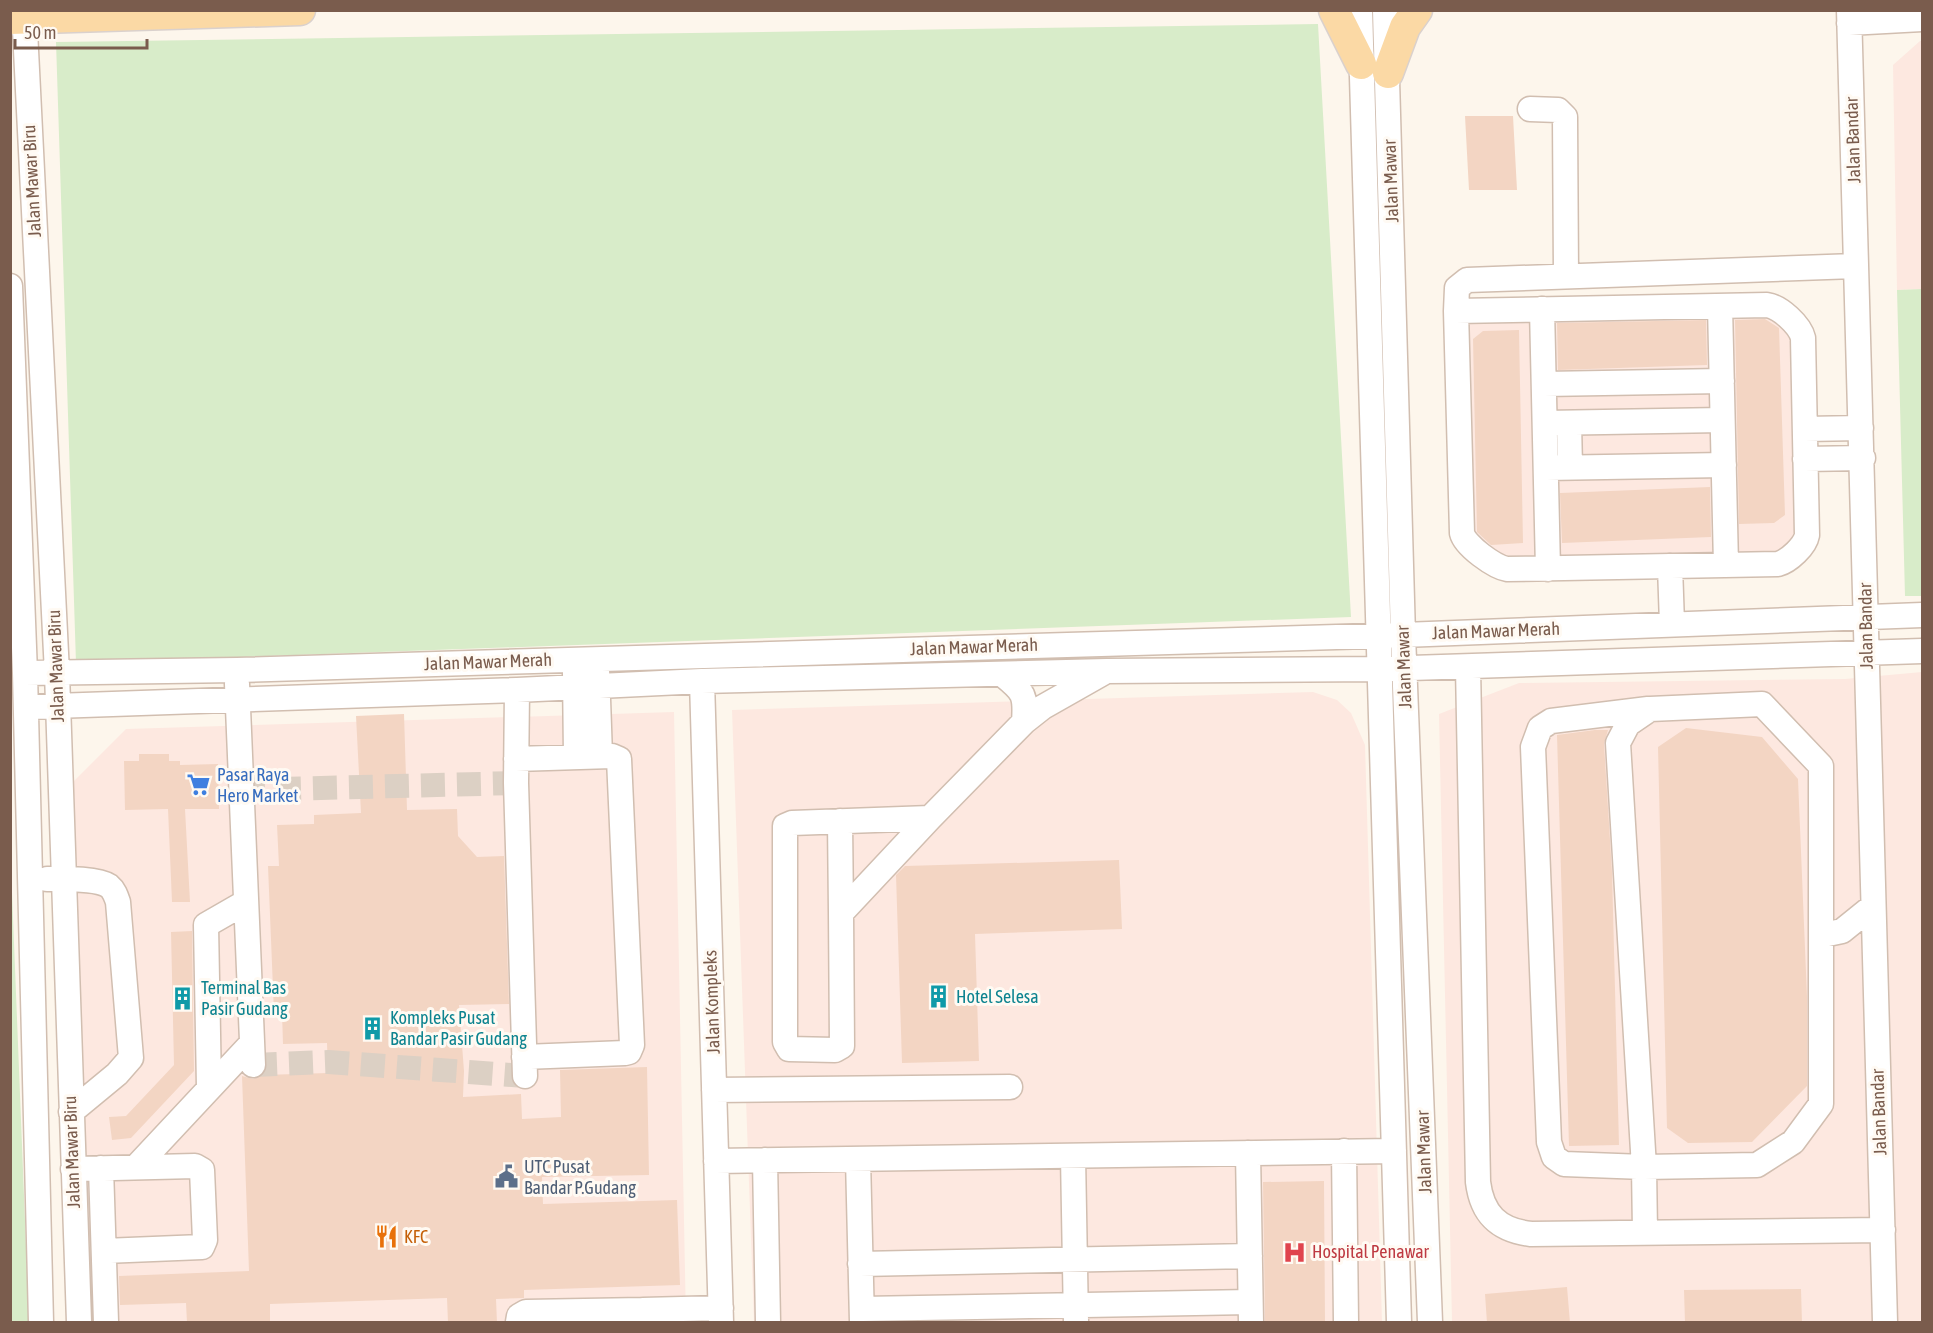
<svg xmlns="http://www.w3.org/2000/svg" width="1933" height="1333" viewBox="0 0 1933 1333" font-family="'Asap Condensed',sans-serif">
<rect width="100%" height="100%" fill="#fdf6ec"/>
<!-- commercial -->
<path fill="#fde8e0" d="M1920,41H1922V289L1897,290L1893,65Z
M1773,300L1805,329L1811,543L1785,568L1503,573L1461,545L1449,307Z
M1922,672V1322H1452L1439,714L1519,683L1845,679Z
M1313,692L1337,700L1351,713L1365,745L1382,1322H754L732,710Z
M674,712L686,1322H84L73,782L126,729Z"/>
<!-- green -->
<path fill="#d8ecc9" d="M1318,24L1351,617L76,663L56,42Z
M1922,289V596H1905L1897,290Z
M11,867L29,1322H10Z"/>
<!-- building -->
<path fill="#f3d5c3" d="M1465,116H1513L1517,190H1469Z
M1765,319L1779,328L1785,515L1774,523L1739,524L1735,320Z
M1706,320L1707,365L1558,370L1557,323Z
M1519,330L1523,543L1491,545L1477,532L1473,339L1483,331Z
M1710,487L1711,537L1562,543L1560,493Z
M404,714L407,810L457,809L458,836L477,857L504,856L509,1004L459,1005L464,1071L463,1097L521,1094L522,1119L561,1117L560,1070L647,1067L649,1175L542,1177L543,1204L677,1200L680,1285L524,1290V1298L496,1299L497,1323H448L447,1298L270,1304V1323H187L186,1303L120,1305L119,1276L249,1271L242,1076L253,1079L263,1075L328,1073L327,1043L283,1044L282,1013H274L268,866H279L277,825L314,824V815L361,813L356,716Z
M1686,728L1762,737L1798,779L1807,997V1086L1752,1142L1688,1143L1667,1128L1658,747Z
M1595,730H1608L1604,744L1612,872L1619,1145L1569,1146L1557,735Z
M139,754H169V761H180V765L218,764L219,809H185L190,902H172L168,809L125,810L124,761H139Z
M1119,860L1122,929L975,934L979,1061L902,1063L896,875L905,866Z
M192,931L194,1071L131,1138L112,1140L109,1117L126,1116L174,1065L171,932Z
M1324,1181L1325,1323H1265L1263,1182Z
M1567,1287L1570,1323H1487L1485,1294Z
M1801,1289L1802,1323H1685L1684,1290Z"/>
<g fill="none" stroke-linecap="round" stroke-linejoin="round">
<!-- minor-tunnel -->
<path stroke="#dcd0c4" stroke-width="24" stroke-dasharray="24 12" stroke-linecap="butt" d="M241,790L516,783
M253,1065L328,1062L525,1076"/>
<defs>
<path id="minor" d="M24,10L57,673L79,1322
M1360,10L1399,1322
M1385,10L1403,635L1430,1322
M1849,10L1885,1322
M1849,23L1922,19
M1530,109L1558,110L1565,117L1566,276
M10,286L25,673L41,1322
M1720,306L1726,565
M1542,309L1548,569
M1456,311L1767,305C1780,307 1800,325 1803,338L1807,535C1805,546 1789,561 1778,564L1507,569C1495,567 1465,546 1462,533L1456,311L1457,288L1467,280L1855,266
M1544,384L1722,381
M1545,423L1722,420
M1569,423L1570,467
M1805,429L1861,428
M1805,459L1863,458
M1546,468L1724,465
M1670,566L1672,624
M1468,667L1478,1182C1482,1214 1498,1230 1531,1234L1883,1230
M597,670L600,756
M575,672L576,757
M25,673L237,670L1403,635L1922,615
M1003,675C1024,692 1026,695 1024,722
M702,681L721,1322
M237,684L253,1065
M517,690L516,783L525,1076
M1762,704L1821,766V1104L1793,1142L1757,1165L1644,1167L1618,743L1628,724L1650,709Z
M26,707L517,690L702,681L1107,671L1380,669L1922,651
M516,759L612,756L619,759L632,1045L629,1052L625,1053L524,1057
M930,818L792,823L785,826V1042L789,1049L835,1050L842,1046L841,913L930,818L1024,722L1043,707L1103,673
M840,821L841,913
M47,879C62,879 97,878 109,886C114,890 116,896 118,902L131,1058L117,1074L71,1112
M1823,935L1842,931L1873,906
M209,1088L206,925L246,902
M714,1090L1010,1087
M1344,1151L1346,1322
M1248,1153L1251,1322
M1073,1156L1076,1322
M858,1159L862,1322
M765,1160L768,1322
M716,1161L1394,1151
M136,1167L252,1043
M101,1168L106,1322
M73,1169L195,1166L202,1170L205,1240L202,1247L104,1251
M1645,1232L1644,1167L1564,1164L1554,1157L1549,1142L1533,747L1540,728L1551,721L1648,709
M860,1264L1250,1256
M862,1309L1250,1302
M643,1310L721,1308
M518,1322L519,1316L526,1312L643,1310V1322"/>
<path id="major" d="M1334,10L1361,64
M10,19L300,10
M1388,73L1405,27L1417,10"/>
</defs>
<!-- minor casing -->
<use href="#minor" stroke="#d1beb0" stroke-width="27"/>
<!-- major casing -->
<use href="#major" stroke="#dad1cd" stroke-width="33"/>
<!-- minor -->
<use href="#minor" stroke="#fff" stroke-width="24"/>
<!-- major -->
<use href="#major" stroke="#fbd9a5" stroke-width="30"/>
</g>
<!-- icons -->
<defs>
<symbol id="supermarket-bare" viewBox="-9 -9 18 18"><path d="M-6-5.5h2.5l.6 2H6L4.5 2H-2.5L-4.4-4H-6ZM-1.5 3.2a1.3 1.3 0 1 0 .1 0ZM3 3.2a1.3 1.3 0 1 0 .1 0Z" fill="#3f7fe0" stroke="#fffaf3" stroke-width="2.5" paint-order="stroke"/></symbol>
<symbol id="building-bare" viewBox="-9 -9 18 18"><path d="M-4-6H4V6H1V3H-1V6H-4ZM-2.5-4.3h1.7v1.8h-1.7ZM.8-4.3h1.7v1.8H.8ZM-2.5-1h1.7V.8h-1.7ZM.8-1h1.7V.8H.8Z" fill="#0f9aa8" stroke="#fffaf3" stroke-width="2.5" paint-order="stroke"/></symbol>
<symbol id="civic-bare" viewBox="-9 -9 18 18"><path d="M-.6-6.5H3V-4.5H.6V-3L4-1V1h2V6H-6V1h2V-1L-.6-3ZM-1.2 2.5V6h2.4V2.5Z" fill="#5c6f8a" stroke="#fffaf3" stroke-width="2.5" paint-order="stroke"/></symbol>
<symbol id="restaurant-bare" viewBox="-9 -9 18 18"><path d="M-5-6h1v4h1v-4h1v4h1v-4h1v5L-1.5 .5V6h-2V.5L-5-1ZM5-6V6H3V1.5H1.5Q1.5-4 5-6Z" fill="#e8710a" stroke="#fffaf3" stroke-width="2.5" paint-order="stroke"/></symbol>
<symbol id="hospital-bare" viewBox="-9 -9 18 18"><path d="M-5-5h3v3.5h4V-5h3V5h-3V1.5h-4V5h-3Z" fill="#e0444e" stroke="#fffaf3" stroke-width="2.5" paint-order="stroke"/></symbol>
</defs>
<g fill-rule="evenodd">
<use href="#supermarket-bare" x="182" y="768" width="33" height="33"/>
<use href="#building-bare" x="922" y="980" width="33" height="33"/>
<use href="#building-bare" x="166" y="982" width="33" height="33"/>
<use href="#building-bare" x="356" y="1012" width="33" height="33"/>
<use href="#civic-bare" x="490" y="1160" width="33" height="33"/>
<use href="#restaurant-bare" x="370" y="1220" width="33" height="33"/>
<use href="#hospital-bare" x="1278" y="1236" width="33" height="33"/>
</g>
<g text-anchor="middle" stroke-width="6" stroke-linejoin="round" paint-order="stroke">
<!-- street labels -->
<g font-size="18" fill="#7a5c4d" stroke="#fffaf3">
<text transform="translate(1853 140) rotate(-92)" y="6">Jalan Bandar</text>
<text transform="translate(32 181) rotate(-93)" y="6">Jalan Mawar Biru</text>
<text transform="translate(1391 181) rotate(-92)" y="6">Jalan Mawar</text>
<text transform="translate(1866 626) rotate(-91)" y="6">Jalan Bandar</text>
<text transform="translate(1496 631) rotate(-2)" y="6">Jalan Mawar Merah</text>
<text transform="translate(974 647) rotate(-2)" y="6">Jalan Mawar Merah</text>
<text transform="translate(488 662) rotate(-2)" y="6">Jalan Mawar Merah</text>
<text transform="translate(56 666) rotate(-92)" y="6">Jalan Mawar Biru</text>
<text transform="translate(1404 667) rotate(-92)" y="6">Jalan Mawar</text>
<text transform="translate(712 1002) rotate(-92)" y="6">Jalan Kompleks</text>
<text transform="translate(1879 1112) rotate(-92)" y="6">Jalan Bandar</text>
<text transform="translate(72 1152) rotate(-92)" y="6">Jalan Mawar Biru</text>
<text transform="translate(1424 1152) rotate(-92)" y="6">Jalan Mawar</text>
</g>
<!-- shop labels -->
<g font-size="18" fill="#366cbe" stroke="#fffaf3" text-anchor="start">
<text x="217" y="781">Pasar Raya<tspan x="217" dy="21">Hero Market</tspan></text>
</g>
<!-- culture labels -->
<g font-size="18" fill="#0d838f" stroke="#fffaf3" text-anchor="start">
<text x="201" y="994">Terminal Bas<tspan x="201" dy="21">Pasir Gudang</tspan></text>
<text x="956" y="1003">Hotel Selesa</text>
<text x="390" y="1024">Kompleks Pusat<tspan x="390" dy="21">Bandar Pasir Gudang</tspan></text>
</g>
<!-- service labels -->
<g font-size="18" fill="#4e5e75" stroke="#fffaf3" text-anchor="start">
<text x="524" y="1173">UTC Pusat<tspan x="524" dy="21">Bandar P.Gudang</tspan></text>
</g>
<!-- food labels -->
<g font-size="18" fill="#c56008" stroke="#fffaf3" text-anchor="start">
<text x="404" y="1243">KFC</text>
</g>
<!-- health labels -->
<g font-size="18" fill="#be3a42" stroke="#fffaf3" text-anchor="start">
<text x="1312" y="1258">Hospital Penawar</text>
</g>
</g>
<!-- border -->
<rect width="1933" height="1333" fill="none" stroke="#7a5c4d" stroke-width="24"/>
<!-- scale -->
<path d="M15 39v9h132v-9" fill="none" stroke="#7a5c4d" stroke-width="3"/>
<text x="24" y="39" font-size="18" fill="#7a5c4d" stroke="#fffaf3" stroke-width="4.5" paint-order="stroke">50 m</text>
</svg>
